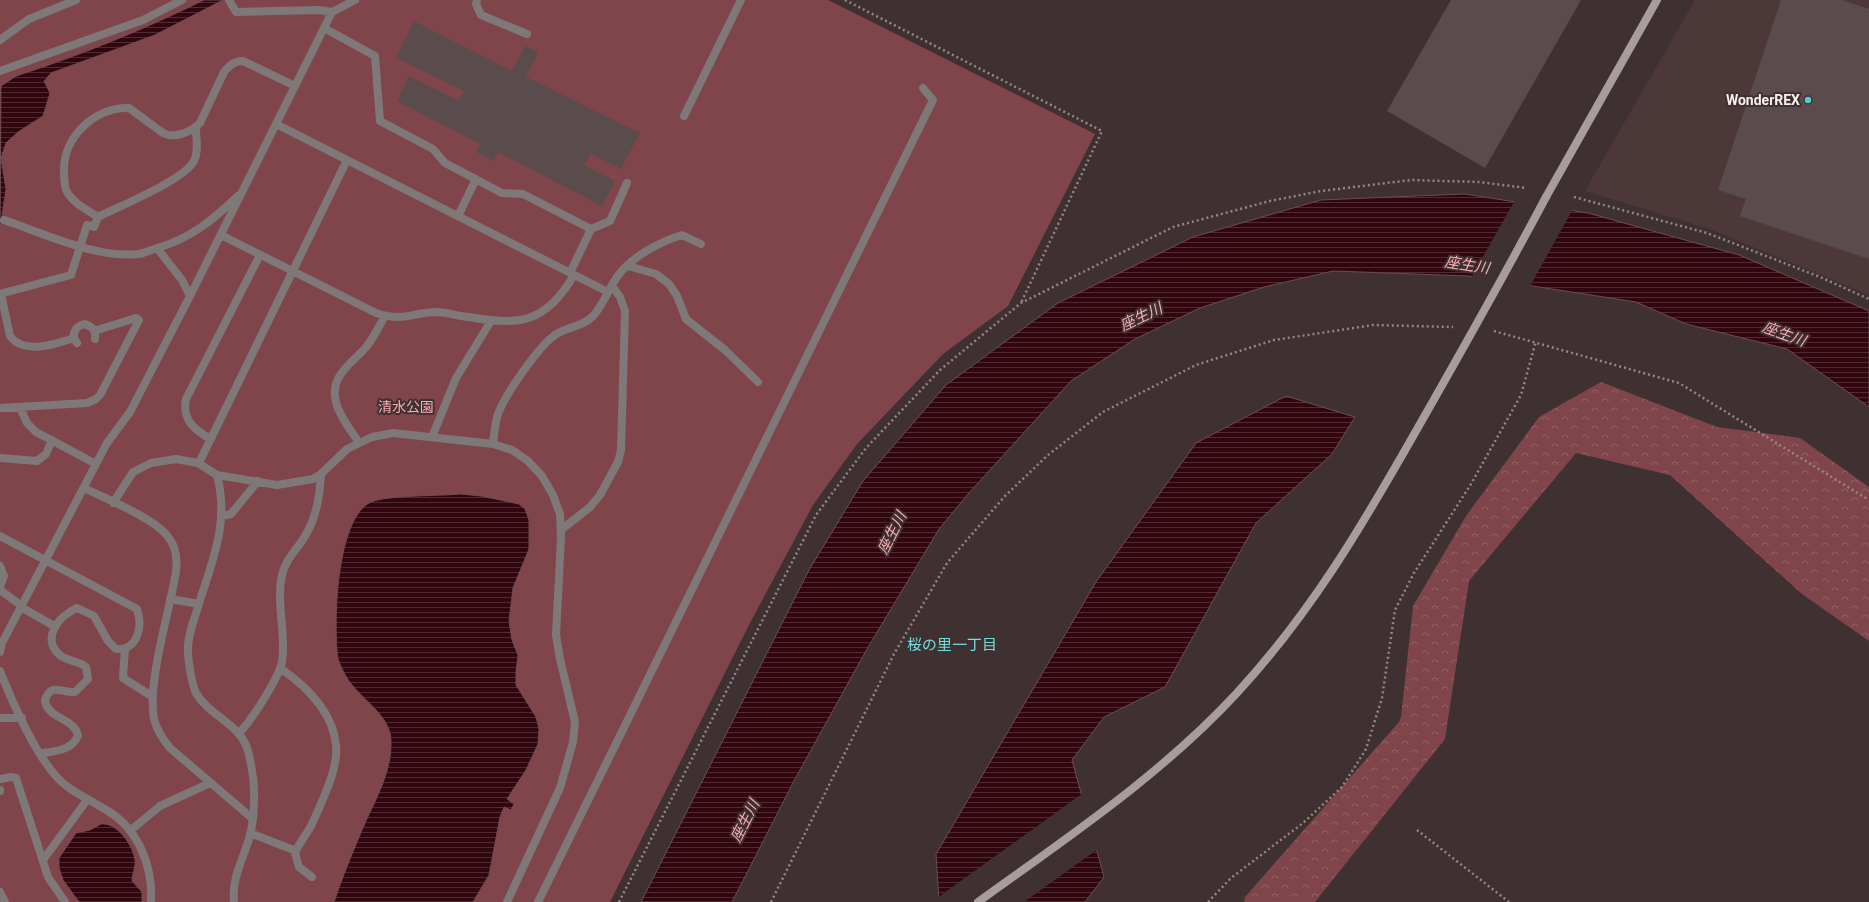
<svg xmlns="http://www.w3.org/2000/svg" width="1869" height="902" viewBox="0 0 1869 902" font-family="Roboto,'Noto Sans JP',sans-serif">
<defs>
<pattern id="forest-crowns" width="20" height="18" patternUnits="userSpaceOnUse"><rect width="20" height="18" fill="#80454a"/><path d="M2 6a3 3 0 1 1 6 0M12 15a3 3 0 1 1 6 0" fill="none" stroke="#936064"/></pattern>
<pattern id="water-rules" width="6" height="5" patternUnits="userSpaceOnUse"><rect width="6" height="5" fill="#32060e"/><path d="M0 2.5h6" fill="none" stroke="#502b31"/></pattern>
</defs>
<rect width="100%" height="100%" fill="#3f3132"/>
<!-- built -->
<path fill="#4d3839" d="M1695,0H1869V295L1710,229L1585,191Z"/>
<!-- forest -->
<path fill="url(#forest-crowns)" d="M1601,382L1717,427L1800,438L1869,487V641L1802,594L1670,475L1576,453L1469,581L1445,739L1315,902H1244L1245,897L1399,722L1401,717L1413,606L1466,516L1539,417Z"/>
<!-- green -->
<path fill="#80454a" d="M0,0H828L1095,134L1008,306L943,354L857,444L813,505L750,623L610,902H0Z"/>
<!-- water -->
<path fill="url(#water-rules)" stroke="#6d4c52" d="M204,0H223L155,35L51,73L44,81L50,93L43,116L18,132L6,143L1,158L6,189L0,229L1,86L16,76C81,55 143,30 204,0Z
M1464,194L1588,213L1739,255L1869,311V407L1787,349L1686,324L1636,302L1468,276L1333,271L1264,287L1200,308L1135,339L1071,381L968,494L939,529L867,649L795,779L732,902H641L809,570L863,481L946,385L1058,303L1193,237L1321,200Z
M1286,396L1355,417L1332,454L1256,523L1165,687L1104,717L1072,760L1104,877L1085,902H939L936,854L1096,582L1196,443Z
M461,494L481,496L519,504L525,509L529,520V549L513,588L509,621L512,640L518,655L516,672V685L536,717L539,729L538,744L526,770L507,799L514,804L511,810L504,807L500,817L489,875L473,902H334C343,875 354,849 365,823C377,797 392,770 391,741C391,715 360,699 347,678C344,673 340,665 338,659C333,625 336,518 371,502C387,495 441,496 461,494Z
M101,824C117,822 133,845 135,860C136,867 132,874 132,881L142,892V902H79L63,880L59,868V858L76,833L90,830Z"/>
<!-- pier -->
<path fill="#3f3132" d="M1515,200L1573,209L1529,288L1471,278Z
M1083,793L1098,849L1024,902H937V898Z"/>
<!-- building -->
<path fill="#5a4c4c" d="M1451,0H1581L1485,168L1387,111Z
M1781,0H1842L1869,9V259L1740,216L1746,199L1718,190Z
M414,21L512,71L525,46L538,53L526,77L640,133L621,169L591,154L584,165L615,181L602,206L498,152L494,161L476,152L480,144L397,101L409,76L459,101L464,91L396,58Z"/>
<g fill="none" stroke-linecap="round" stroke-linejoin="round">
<!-- path -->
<path stroke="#938788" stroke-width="2.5" stroke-dasharray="2 3" stroke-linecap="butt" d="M845,0L1102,131L1021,303
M1574,197L1707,233L1820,277L1869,299
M1494,331L1679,383L1869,500
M1417,830L1509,902
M619,902L816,515L866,448L940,370L1021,303L1173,227L1270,201L1321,191L1411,180L1479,182L1527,188
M771,902L894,654L947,563L1005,496L1048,455L1103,412L1196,365L1274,340L1373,325L1453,327
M1208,902L1231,878L1303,823L1342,787L1366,749L1382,698L1395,610L1414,573L1471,484L1521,395L1536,341"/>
<!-- lane -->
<path stroke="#7f7878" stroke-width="8" d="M477,0L476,4L481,15L527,34
M684,116L741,0
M538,902L933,100L923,88"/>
<!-- street -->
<path stroke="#7f7878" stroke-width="8" d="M229,0L236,12L319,10L332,12
M324,28L375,56L380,121L433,149L445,163L502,193L523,194L591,229
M0,40L29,19L76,0
M0,71L143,20L182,0
M276,124L608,292
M196,128C196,139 199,151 194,161C184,180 120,206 98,217C88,210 74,204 67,192C64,186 64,179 64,171C63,137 95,107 129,108L163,133C175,139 191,132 200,123L224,72C230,65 234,61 243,61L295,86
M458,216L476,179
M4,220C43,233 97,259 139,254C145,253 151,250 157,248C190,239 214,219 238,196
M221,235L376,313C403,322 410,313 436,312C446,312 458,316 469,317C520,326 546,323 574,275
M157,248L182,280L190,296
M628,266L656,274L669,284L677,296L686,319L725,350L758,382
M570,273L591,229L610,221L627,183
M0,294L71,275L87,225L94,227L98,217
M1,294L10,336C24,355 56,344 74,338
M77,343C71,335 74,327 84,324C92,326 96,330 95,339
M20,407L27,423L36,432L96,464
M0,408L87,403L96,399L100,395L139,320L136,318L94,331
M432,437L456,378L491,321
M211,439C194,430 182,420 186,399L260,255
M359,443C352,432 338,414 336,402C329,375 353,363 367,346C374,337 379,326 385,316
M493,444C494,435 495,426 497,417C503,397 538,347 555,335C566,327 583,327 593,316C603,305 608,290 617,277C631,257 659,242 682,235L701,244
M0,458L37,461L46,454L52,440
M199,463L347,160
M217,475L277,485L313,479L321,474L347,449L372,437L393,433L493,444L512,450L528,461L542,476L553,495L560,514L561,538L556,635L560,659L575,722L573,742L560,788L507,902
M84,488C106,499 155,518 169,538C182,556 175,577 171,597C164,629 148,688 154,719C157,731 163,739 170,748L253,819
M113,503L133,472L151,463L176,459L198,463L217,475C230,525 211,563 197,610C193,623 187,638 188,651C188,661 192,685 196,693C209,716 241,724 248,751C255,777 256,805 251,832C245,856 231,877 234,902
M222,516L231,514L258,481
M561,530L590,507L600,495L618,462L621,450L625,311L620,297L612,286
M0,536L137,609C143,626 138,651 116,649L108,641L94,616L77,608C58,616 40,640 61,656C68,661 79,661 86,667L88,679L75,692C60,693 52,682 45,700C47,719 73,717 78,735C73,751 53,751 40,754
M0,566L4,576L0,587
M0,590L22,606
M170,599L199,604
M21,607L54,626
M125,649L123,678L153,697
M0,652L2,643L107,443L130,412L190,296L332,12L355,0
M280,668C306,686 333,712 336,745C339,768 321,803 312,824C307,834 299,843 295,853L299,867L312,877
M0,671C12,701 34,751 55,775C69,792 90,799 108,811C139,830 153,867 151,902
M0,718H22
M239,733C252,720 275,683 281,666C283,660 283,652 283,645C283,622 277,597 282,575C286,558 297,550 305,536C316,519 320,494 321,474
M0,779L11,777L16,778L48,877L65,902
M0,790V791
M131,830L160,806L210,783
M250,833L296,851
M43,860L87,800
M0,892L5,902"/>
<!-- secondary -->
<path stroke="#a89d9d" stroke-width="8" d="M1546,197L1657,0"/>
<!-- secondary-bridge -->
<path stroke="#a89d9d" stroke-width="8" d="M978,902C1068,837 1161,775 1236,694C1311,613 1362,526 1416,431C1460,354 1504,276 1546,197"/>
</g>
<!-- markers -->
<circle fill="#52cdcd" stroke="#3f3132" stroke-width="1.5" cx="1808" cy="100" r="4"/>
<g text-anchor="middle" stroke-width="4" stroke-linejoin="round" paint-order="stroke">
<!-- poi labels -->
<g font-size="14" font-weight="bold" fill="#f8efef" stroke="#3f3132" text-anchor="end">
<text x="1800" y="105">WonderREX</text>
</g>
<!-- park labels -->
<g font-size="14" fill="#f9aeb3" stroke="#3f3132">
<text x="406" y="412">清水公園</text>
</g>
<!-- water labels -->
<g font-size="15" font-style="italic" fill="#fab0b4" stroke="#3f3132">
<text transform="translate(1467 265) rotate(9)" y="5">座生川</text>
<text transform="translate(1141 317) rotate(-26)" y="5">座生川</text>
<text transform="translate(1784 334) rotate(20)" y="5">座生川</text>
<text transform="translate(892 533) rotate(-63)" y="5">座生川</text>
<text transform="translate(745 821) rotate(-63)" y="5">座生川</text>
</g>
<!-- neighbourhood labels -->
<g font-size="15" fill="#72dede" stroke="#3f3132">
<text x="952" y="650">桜の里一丁目</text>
</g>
</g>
</svg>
